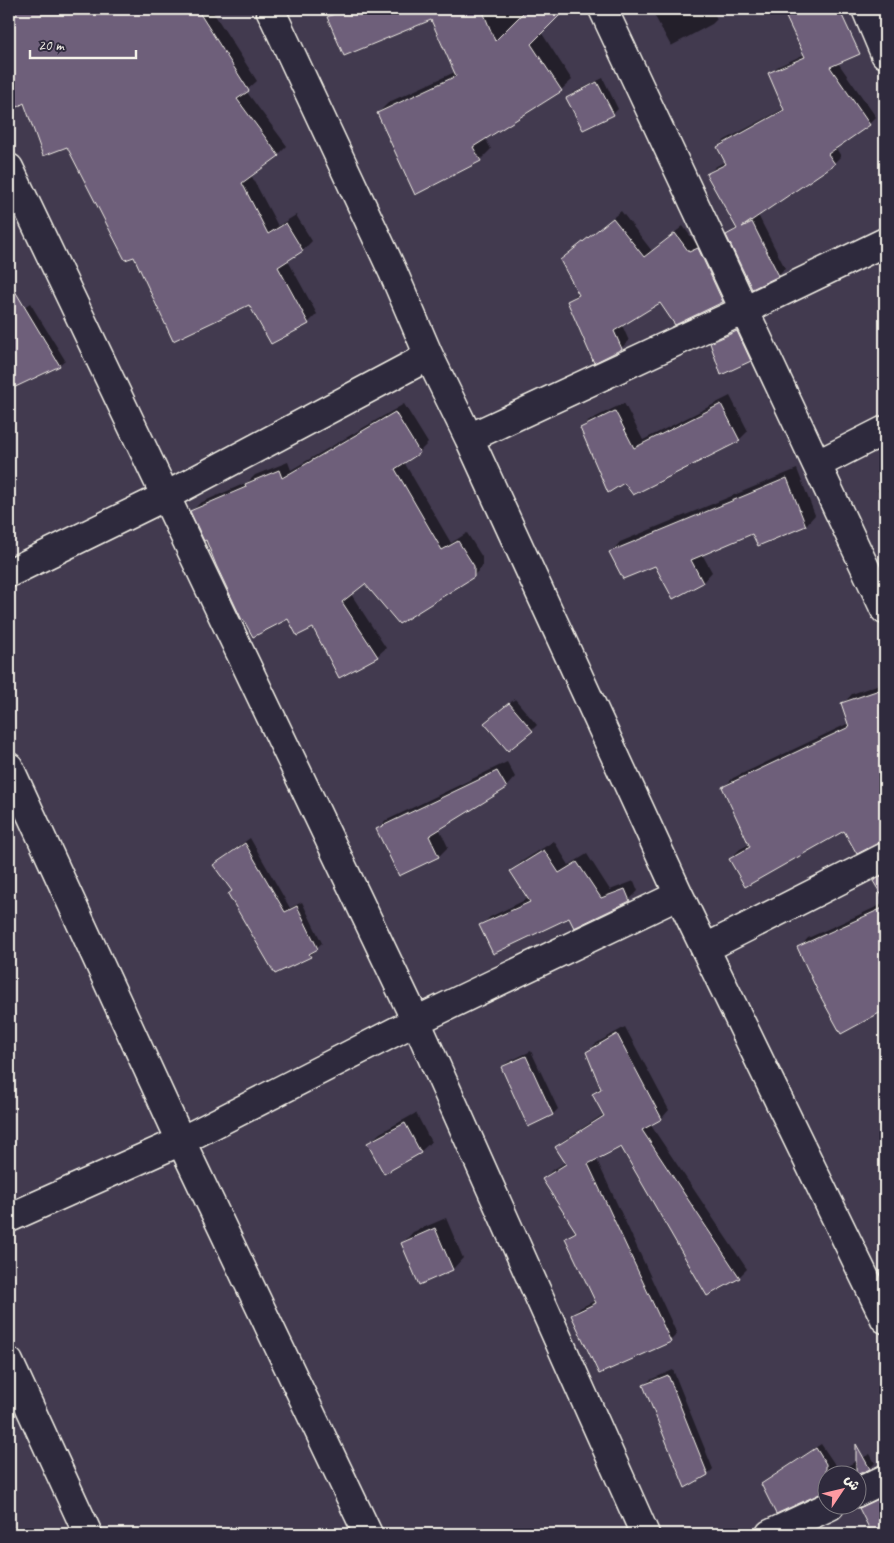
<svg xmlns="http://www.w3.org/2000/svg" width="894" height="1543" viewBox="0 0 894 1543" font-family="Caveat,'Playpen Sans Arabic',sans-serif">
<rect width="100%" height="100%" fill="#423a4f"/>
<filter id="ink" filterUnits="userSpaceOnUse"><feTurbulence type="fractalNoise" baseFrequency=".02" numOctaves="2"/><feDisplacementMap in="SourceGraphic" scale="10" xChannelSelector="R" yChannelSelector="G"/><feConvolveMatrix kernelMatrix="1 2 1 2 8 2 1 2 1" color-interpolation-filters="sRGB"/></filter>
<g filter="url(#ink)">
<!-- shadow -->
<path fill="#0007" d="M9,9H216L213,12L257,81L246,91L287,146L278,155L251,175L278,226L296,215L312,241L303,250L287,259L317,314L308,323L134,255L68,146L24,102L9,110Z
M336,9H565L541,32L572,80L561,90L485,138L491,149L480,160L378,113L389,102L455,72L432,18H329Z
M651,9H712L717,19L712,24L671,46Z
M784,9H821L839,53L834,57L876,117L869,124L835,147L841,156L834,163L758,215L785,268L778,275L728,235L737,227L708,174L715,167L726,161L718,147L725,140L785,108L770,74L777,67L805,54Z
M603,78L618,109L613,114L568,98L573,93Z
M621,211L652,251L683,226L697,245L706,241L730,294L723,301H661L622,325L629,341L621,348L569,301L579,292L570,253Z
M30,303L65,360L59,365L37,375L9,333V317Z
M748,321L761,350L750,360L711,343L722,333Z
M730,396L748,431L739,440L633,493L581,429L590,420L624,403L643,440Z
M404,404L428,443L419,452L404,462L451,543L467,533L482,557V567L473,576L366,582L351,594L386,648L377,656L314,627L289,618L207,538L192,511L200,503L248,482L255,475L288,462L291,470Z
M797,469L815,515L806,525L758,544L753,533L702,554L712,572L703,582L673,598L656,564L611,552L620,542Z
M885,482V505L877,490Z
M9,499L13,507L9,511Z
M885,682V840L878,842L844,830L730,859L740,849L750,844L724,787L733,778L849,723L843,704L852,694Z
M515,699L537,725L532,730L491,718Z
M507,762L515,777L506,787L439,828L448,847L439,856L400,875L377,829L387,820Z
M250,838L290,908L302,902L322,943L314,950L315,951L310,956L233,890L220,860Z
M554,841L569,865L587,854L610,890L634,881L638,891L629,900L569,916L481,926L490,917L529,898L512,871L521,862Z
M885,903V1009L841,1032L799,948L808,938Z
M625,1027L669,1110L662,1118L650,1124L747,1269L739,1277L707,1295L622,1145L596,1158L677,1334L670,1341L573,1315L580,1308L596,1300L566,1238L576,1230L544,1179L551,1171L566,1162L556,1147L564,1140L604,1114L593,1094L601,1086L588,1052L595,1044Z
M531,1051L558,1109L553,1114L502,1067L508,1062Z
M416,1113L431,1142L420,1152L369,1143L380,1133Z
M446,1218L463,1258L453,1269L420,1283L403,1243L413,1232Z
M673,1370L713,1469L708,1474L645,1385L650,1380Z
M821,1444L840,1472L847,1466L870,1454L875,1463L870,1468L855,1476H826V1490L763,1485L768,1479Z
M885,1491V1534H874L861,1508L871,1497Z"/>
<!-- building -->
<path fill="#6e5e7a" stroke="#f4f1e8" d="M9,9H197L249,91L237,99L279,156L242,183L268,234L286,223L303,251L278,267L309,324L271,344L249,305L173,341L134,257L125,260L67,147L43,156L24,103L9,112Z
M347,9H482L495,41L527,9H566L531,44L562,91L473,147L481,161L415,195L377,113L456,76L431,20L344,56L327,17Z
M782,9H839L860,54L830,67L870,125L828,154L835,164L742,227L752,222L779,276L752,289L726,235L737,229L706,174L726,164L717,147L784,110L768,73L805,57Z
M597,82L614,115L583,130L566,98Z
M613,218L644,257L675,233L689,252L698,248L723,302L675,325L660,303L614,331L622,349L594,363L567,301L579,295L560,260Z
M9,281L60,366L9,390Z
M737,331L751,361L721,375L710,343Z
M721,404L740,441L633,495L624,483L608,493L580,428L615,411L634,448Z
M395,412L420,453L395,469L442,550L458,541L474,566V577L399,624L365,584L342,602L378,657L339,678L313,628L297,636L288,619L253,637L243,619L242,620L216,565L206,540L204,541L190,511L246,487L245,484L279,470L282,478Z
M787,478L806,526L758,546L752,534L691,560L703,583L673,599L655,566L623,579L609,552Z
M885,688V841L878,843L857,854L844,831L745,887L729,859L750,847L722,787L849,727L841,703Z
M509,703L533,731L508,751L484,723Z
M497,771L507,788L429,836L439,857L399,876L376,829Z
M245,843L285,912L297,906L318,949L309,954L311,957L275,974L228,894L232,891L213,865Z
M544,850L559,873L577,862L601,898L625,889L630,901L574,928L569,918L493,954L479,925L530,902L510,871Z
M885,874V901L873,881Z
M885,907V1010L841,1034L818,992L797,947Z
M617,1034L662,1119L642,1130L740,1278L707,1296L621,1147L588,1164L671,1342L599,1374L571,1315L596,1303L565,1238L576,1232L542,1179L566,1164L555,1147L604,1116L592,1094L601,1089L586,1052Z
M526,1056L553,1115L528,1127L501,1067Z
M405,1123L421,1153L384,1174L367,1143Z
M435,1228L453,1270L419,1285L401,1243Z
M668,1375L708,1475L685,1488L643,1385Z
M856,1444L870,1469L856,1475Z
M816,1448L826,1464V1491L776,1514L761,1484Z
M885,1496V1534H872L859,1508Z"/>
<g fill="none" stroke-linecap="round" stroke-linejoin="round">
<defs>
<path id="minor" d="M270,9L393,272L429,356L469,438L679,895L885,1319
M603,9L885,610
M866,9L885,54
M9,168L416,1021L645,1534
M469,438L744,310L885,242
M818,464L885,430
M9,573L166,496L429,356
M9,767L181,1141L368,1534
M706,948L885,857
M9,1218L181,1141L416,1021L679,895
M9,1362L88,1534
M856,1493L885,1479
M770,1534L830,1506"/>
</defs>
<!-- minor casing -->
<use href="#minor" stroke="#f4f1e8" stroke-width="31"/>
<!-- minor -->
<use href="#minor" stroke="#2f2a3d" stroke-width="28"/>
</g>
</g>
<!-- margin -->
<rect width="894" height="1543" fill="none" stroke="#2f2a3d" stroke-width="30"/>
<rect x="15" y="15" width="864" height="1513" fill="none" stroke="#f4f1e8" stroke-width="2" filter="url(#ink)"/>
<!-- north arrow -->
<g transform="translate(842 1490) rotate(55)"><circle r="24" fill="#2f2a3d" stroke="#7e7a81"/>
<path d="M0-4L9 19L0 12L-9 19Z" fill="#ff9aa2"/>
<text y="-8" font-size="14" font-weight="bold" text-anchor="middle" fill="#f4f1e8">ش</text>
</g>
<!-- scale -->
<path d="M30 50v8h106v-8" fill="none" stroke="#f4f1e8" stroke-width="2.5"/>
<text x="38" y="50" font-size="15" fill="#f4f1e8" stroke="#2f2a3d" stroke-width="4" paint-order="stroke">20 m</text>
</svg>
